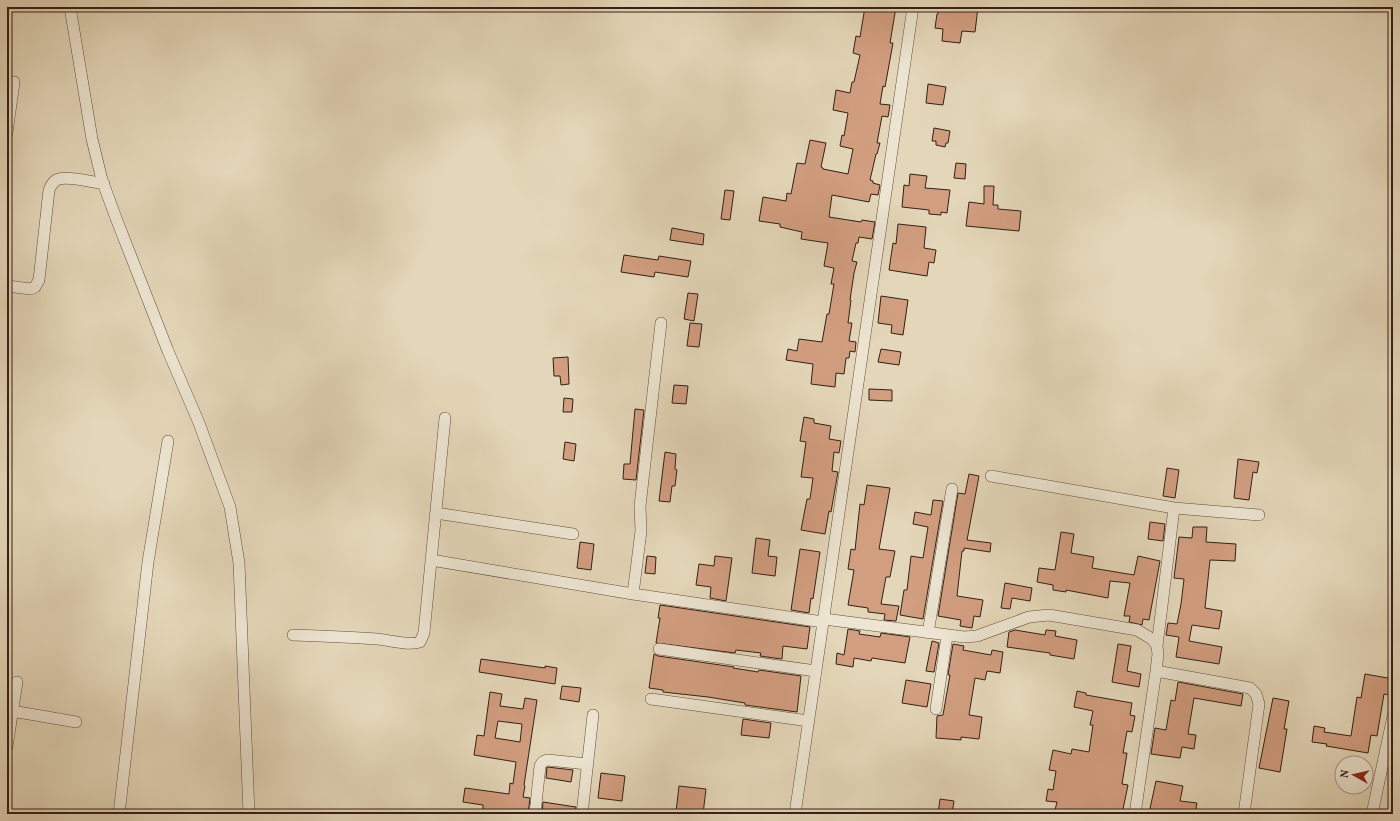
<svg xmlns="http://www.w3.org/2000/svg" width="1400" height="821" viewBox="0 0 1400 821" font-family="Vollkorn,serif">
<rect width="100%" height="100%" fill="#e4d7b9"/>
<filter id="stains"><feTurbulence type="fractalNoise" baseFrequency=".005" numOctaves="4"/><feColorMatrix values="0 0 0 0 .2 0 0 0 0 .09 0 0 0 0 .02 0 0 0 .5 -.17"/></filter>
<radialGradient id="worn" r=".72"><stop offset=".6" stop-color="#630" stop-opacity="0"/><stop offset="1" stop-color="#630" stop-opacity=".3"/></radialGradient>
<!-- building -->
<path fill="#d29e80" stroke="#341f16" fill-rule="evenodd" d="M865,7H896L890,43H893L885,87L883,86L880,104L890,105L888,117L882,116L877,143H880L877,154H876L870,180L873,181V183L880,185L878,195L871,194L869,202L832,195L829,217L861,222L862,220L875,222L872,239L859,237L858,243H856L852,261L857,262L854,273L850,300H851L848,323H852L849,341L856,342L855,352L850,351L849,358H846L844,374L836,373L835,387L811,384L813,364L786,360L788,349L797,351L799,339L822,342L827,314H829L834,284H831L834,268L824,266L828,243L801,239L802,232L780,227V224L759,221L763,197L786,201L787,193L791,194L797,163L805,164L810,140L826,143L821,167L823,168V169L848,174L853,149L840,146L842,135L844,136L848,113L833,110L836,90L850,93L852,82H854L860,55L853,53L856,36L860,37Z
M939,7H978L975,32L962,31L960,43L942,41L943,29L935,28L937,14H938Z
M928,84L946,87L943,105L926,103Z
M934,128L950,131L948,143H946L945,147L936,145V141H932Z
M956,163L966,164L965,179L954,178Z
M910,174L927,176L925,188L950,190L947,213L941,212V215L929,214V210L902,207L904,185L909,186Z
M984,186H994L993,205H998V209L1021,211L1019,231L966,226L969,202L984,204Z
M725,190L734,191L730,220L721,219Z
M898,224L926,227L924,248L936,250L934,263L929,262L927,276L889,270L893,243L896,244Z
M672,228L704,234L703,245L670,240Z
M624,255L658,260L659,256L691,261L688,277L655,272L654,277L621,272Z
M688,293L698,294L694,321L684,319Z
M881,296L908,300L903,335L891,333L892,325L878,323Z
M690,323L702,324L699,347L687,346Z
M881,349L901,352L899,365L878,362Z
M568,357L569,384L561,385L560,376H554L553,358Z
M674,385L688,386L686,404L672,403Z
M869,389L892,390V401L869,400Z
M564,398L573,399L572,412H563Z
M635,409L644,410L636,480L623,479L624,464H630Z
M804,417L814,419V423L831,426L829,439L841,441L839,453L834,452L832,471L838,472L831,512L829,511L825,534L801,530L807,499H810L813,478L801,477L806,442L800,441Z
M565,442L576,444L574,461L563,459Z
M665,452L676,454L675,469L677,470L675,486H672L670,502L659,501Z
M1238,459L1259,462L1257,473L1253,472L1249,500L1234,498Z
M1167,468L1179,470L1175,498L1163,496Z
M969,474L979,476L967,540L991,543L990,552L964,548V551H962L957,596L983,600L980,617L974,616L972,628L960,626L961,620L938,616L958,493L965,494Z
M867,485L890,488L879,549L895,551L890,577H886L881,604L899,606L896,621L884,620L885,614L868,612V608L848,605L854,570L848,569L851,549L855,550L860,504L864,505Z
M933,500L943,501L923,619L900,615L904,590H907L911,556L923,558L928,527L913,524L915,512L931,515Z
M1150,522L1165,524L1163,541L1148,539Z
M1193,527H1207L1206,542L1236,544L1235,561L1210,560L1205,608L1222,611L1219,629L1192,625L1189,641L1222,647L1219,664L1176,657L1179,637L1166,635L1168,623L1177,624L1181,604L1184,579L1174,578L1179,537L1192,538Z
M1061,532L1074,534L1071,553L1094,557L1092,568L1134,575L1138,556L1160,561L1149,620L1143,619L1142,625L1129,622L1130,616H1124L1130,583L1110,581L1108,598L1066,590V592L1053,590V585L1037,582L1039,568L1055,570Z
M756,538L770,540L768,556L777,557L775,576L752,573Z
M580,542L594,544L591,570L577,568Z
M800,549L820,552L813,599L811,598L809,613L791,610Z
M647,556L656,557L655,574L645,573Z
M715,556L732,558L726,601L710,598L711,587L696,585L699,564L714,566Z
M1005,583L1032,588L1030,601L1012,598L1010,609L1001,608Z
M660,605L810,627L807,649L783,646L782,659L760,656L761,653L736,650L735,653L656,643L660,618H658Z
M848,629L860,631L859,634L880,637L881,633L910,637L905,663L872,658L871,661L854,658L853,667L836,664L837,653L844,655Z
M1015,630L1045,635L1046,630L1056,631L1055,636L1077,640L1074,659L1050,655V653L1007,647L1009,632Z
M932,641L939,643L934,672L926,671Z
M953,644L964,646L963,650L991,655L992,650L1003,652L1000,673L987,671L985,680L975,678L969,715L982,717L979,739L961,737V740L936,738L937,716L943,715L950,675H948Z
M1118,644L1131,646L1127,671L1141,674L1139,687L1112,682Z
M654,654L658,656L734,667L733,668L758,672L759,670L801,676L797,712L745,705V703L708,697L663,692V690L649,688Z
M481,659L545,668V666L557,668L555,684L479,672Z
M1365,674L1393,679L1391,695L1384,694L1377,736L1371,735L1368,753L1326,746L1327,744L1312,742L1314,726L1325,728L1324,732L1351,736L1357,697L1361,698Z
M906,680L931,684L927,707L902,703Z
M1178,682L1243,694L1241,706L1194,698L1188,734L1196,735L1194,749L1182,747L1180,758L1151,754L1155,728L1166,730L1171,700L1175,701Z
M562,686L581,688L579,702L560,699Z
M1077,691L1086,693V695L1132,703L1130,715L1135,716L1132,732L1127,731L1123,753H1127L1122,784L1128,785L1122,814H1054L1057,802L1046,801L1048,789L1053,790L1056,771L1049,770L1053,750L1071,754L1072,749L1089,752L1093,725H1090L1093,711L1074,707Z
M490,692L502,694L500,706L523,709L525,698L537,700L524,785L525,786L523,797L530,798L528,814H512L494,811L493,813L483,811V805L463,802L465,788L509,794L510,783L513,784L516,762L474,755L477,735L484,736ZM498,721L522,724L520,742L495,738Z
M1273,698L1289,701L1284,729H1287L1280,772L1259,768Z
M743,719L771,723L769,738L741,735Z
M547,767L573,770L571,782L546,778Z
M601,773L625,776L622,801L598,798Z
M1156,781L1183,786L1180,801L1197,803L1195,814L1149,813Z
M679,786L706,789L703,814L676,812Z
M940,799L954,801L952,814H938Z
M543,802L576,807L575,814H542Z"/>
<g fill="none" stroke-linecap="round" stroke-linejoin="round">
<defs>
<path id="street" d="M70,7L92,139L102,180L116,218L168,351L199,423L230,507L239,563L249,814
M7,133L14,82
M7,286L31,289L35,287L39,280L49,190C51,185 54,180 59,179C68,176 93,182 104,184
M991,476L1174,508L1259,515
M436,513L573,534
M431,560L633,594L823,622
M633,594L641,531L640,506L661,323
M824,619L964,637L977,636L1029,617L1049,615L1137,630L1152,639L1157,646
M928,633L952,489
M293,635C321,636 349,637 377,639C389,640 410,646 420,642L424,633L445,418
M659,649L816,671
M1156,671L1250,688L1256,694L1259,704L1244,814
M651,699L809,721
M936,709L947,636
M12,711L76,722
M7,747L17,682
M119,814L148,562L168,441
M535,814L540,766C542,762 543,761 548,760L587,764
M582,814L593,715
M795,814L913,7
M1135,814L1156,671L1158,654L1157,646L1174,508
M1372,814L1393,716"/>
</defs>
<!-- street casing -->
<use href="#street" stroke="#604d3f" stroke-width="12"/>
<!-- street -->
<use href="#street" stroke="#ede5d2" stroke-width="11"/>
</g>
<!-- margin -->
<rect width="1400" height="821" fill="none" stroke="#e4d7b9" stroke-width="24"/>
<rect x="8" y="8" width="1384" height="805" fill="none" stroke="#341f16" stroke-width="2"/>
<rect x="12" y="12" width="1376" height="797" fill="none" stroke="#341f16"/>
<!-- north arrow -->
<g transform="translate(1354 775) rotate(278)"><circle r="19" fill="#ede5d2" stroke="#a39687"/>
<path d="M0-3L7 15L0 10L-7 15Z" fill="#8f2418"/>
<text y="-6" font-size="11" font-weight="bold" text-anchor="middle" fill="#341f16">N</text>
</g>
<rect width="100%" height="100%" filter="url(#stains)"/>
<rect width="100%" height="100%" fill="url(#worn)"/>
</svg>
